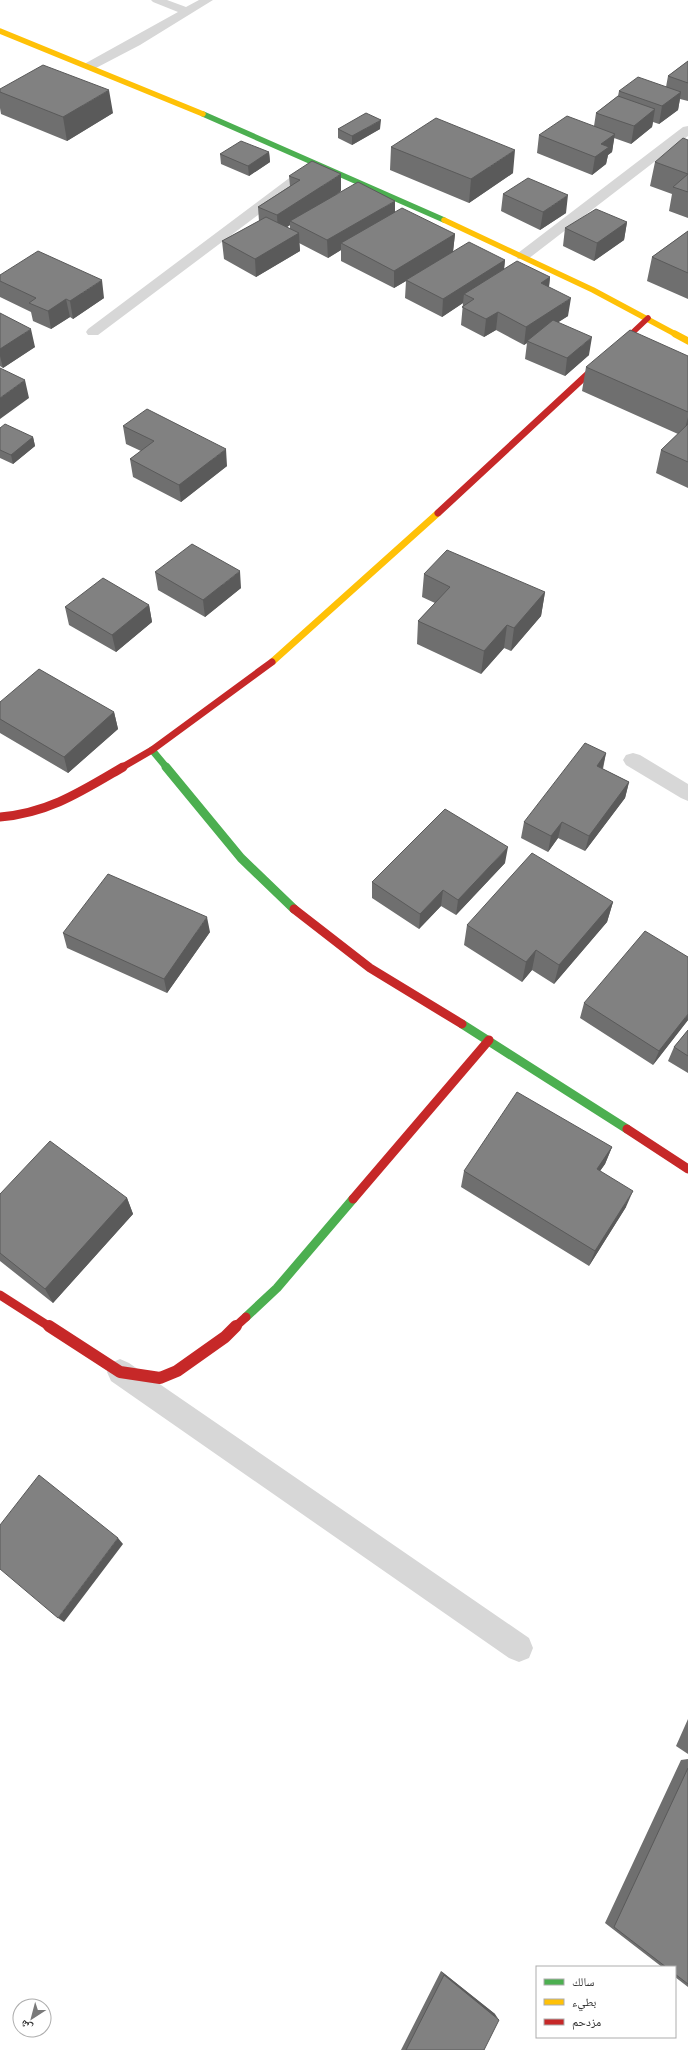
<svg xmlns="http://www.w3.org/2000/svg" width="688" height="2050" viewBox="0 0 688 2050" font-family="'Open Sans','Noto Naskh Arabic',sans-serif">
<rect width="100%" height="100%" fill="#fff"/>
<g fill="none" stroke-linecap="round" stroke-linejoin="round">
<!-- street -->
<path fill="#d7d7d7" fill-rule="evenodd" d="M151,0H167L186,7L199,0H213L140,45L94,69H86L84,66L86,63L178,12L153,2Z
M688,126V136L528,259H518L516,256L518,253L683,127Z
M313,163L320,167L318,170L98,335H88L86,332L88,329L308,164Z
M633,753L640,755L688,784V801L681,798L626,765L623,760L626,755Z
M120,1359L129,1363L529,1638L533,1648L529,1658L519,1662L509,1658L111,1381L107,1372L111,1363Z"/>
<!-- fast-far2 -->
<path stroke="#4caf50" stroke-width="5.5" d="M203,114L444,220"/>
<!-- fast-far1 -->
<path stroke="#4caf50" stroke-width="7" d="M152,750L167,768"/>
<!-- fast -->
<path stroke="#4caf50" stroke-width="9" d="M166,767L241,858L294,909
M462,1024L627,1129
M246,1317L277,1288L353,1199"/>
<!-- slow-far1 -->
<path stroke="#ffc107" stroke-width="5.5" d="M0,31L203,114
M444,220L593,290L677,335"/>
<!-- slow -->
<path stroke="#ffc107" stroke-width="7" d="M675,334L688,341
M272,662L438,513"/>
<!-- jam-far3 -->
<path stroke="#c62828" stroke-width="5.5" d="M630,335L648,318"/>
<!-- jam-far2 -->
<path stroke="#c62828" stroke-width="7" d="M438,513L631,334
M121,768L152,750L272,662"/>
<!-- jam-far1 -->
<path stroke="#c62828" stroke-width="9" d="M0,817C49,813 82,791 123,767
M294,909L370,968L462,1024
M627,1129L688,1169
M353,1199L489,1040
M0,1295L50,1327
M235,1327L246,1317"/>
<!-- jam -->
<path stroke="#c62828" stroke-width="12" d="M49,1326L120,1372L160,1378L177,1371L225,1337L236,1326"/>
</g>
<!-- wall -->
<path fill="#6f6f6f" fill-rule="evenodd" d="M688,61V101L680,99L678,110L659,124L653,122L652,127L631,144L614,138L612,152L608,155L606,164L592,175L537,153L539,135L594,126L596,113L618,96L619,91L666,87L668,76Z
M0,89L113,113L67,141L1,114L0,108Z
M338,129H380L352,145L338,138Z
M688,140V218L669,211L672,194L650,186L655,162Z
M391,147L513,173L469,203L390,170Z
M269,152L270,162L249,176L221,164L220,154Z
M289,176L341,191L336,195L395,212L455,234L453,251L505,260L504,269L550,277L549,287L568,316L558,322L589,355L565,376L525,359L527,343L524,345L496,330L484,337L461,325L463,303L442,317L405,298L406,281L394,288L341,261V250L328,258L299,243L300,251L256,277L224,259L222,241L259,221L258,207L290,186ZM290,225V229L287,227Z
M503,194L566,213L540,230L501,211Z
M627,222L624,240L594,261L563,246L565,228Z
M688,231V299L647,281L652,257Z
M0,275L104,298L73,319L70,317L51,329L33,321L31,312L0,297Z
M0,313L35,347L3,368L0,366Z
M688,356V488L656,473L661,450L678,434L582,391L586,367Z
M123,426L227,466L181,502L133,477L130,459L141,451L126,444Z
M0,428L33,437L35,446L13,464L0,458Z
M155,572L241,588L205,617L158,590Z
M424,574L545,592L541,616L511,651L504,648L481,674L417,644L418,621L435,603L422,597Z
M149,605L152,622L116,652L69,625L65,607Z
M0,702L114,712L118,729L68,773L0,733Z
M606,753L603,769L629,782L625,798L585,851L558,838L548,852L521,838L524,822Z
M505,863L456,915L441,906L419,929L372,898V882Z
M613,902L607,922L554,984L532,970L522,982L464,945L467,925Z
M210,932L167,993L67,948L63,933Z
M584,1003L688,1020L653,1065L580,1018Z
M688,1030V1073L668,1061L674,1047Z
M612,1147L605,1164L600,1171L626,1207L589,1266L461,1187L464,1171Z
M0,1194L127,1198L133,1214L53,1303L0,1261Z
M688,1719V1754L676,1746Z
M688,1759V1987L675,1977V1967H662L605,1923L681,1760Z
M441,1971L495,2014L484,2050H401Z"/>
<!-- shaded-wall -->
<path fill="#5a5a5a" d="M109,90L113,113L67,141L63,117Z
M681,92L678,110L659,124L662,106Z
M655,109L652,127L631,144L634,126Z
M381,120L380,129L352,145V136Z
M615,134L612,152L608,155L606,164L592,175L595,157L601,144Z
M515,150L513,173L469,203L471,179Z
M269,152L270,162L249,176L248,166Z
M341,174V191L294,223L290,221V225L278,233L277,215Z
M568,195L566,213L540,230L543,212Z
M395,201V219L341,243V250L328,258L327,240Z
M627,222L624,240L594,261L597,243Z
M299,233L300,251L256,277L255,259Z
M455,234L453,252L406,280V281L394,288V271Z
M505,260L503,278L464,294L463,303L442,317L443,299Z
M550,277L548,295L541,283Z
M102,280L104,298L73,319L70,301Z
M571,298L568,316L528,342L527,341V343L524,345L526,327Z
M66,299L70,317L51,329L48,311Z
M498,312L496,330L484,337L486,319Z
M31,329L35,347L3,368L0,356V349Z
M592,337L589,355L565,376L567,358Z
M25,380L29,398L0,419V398Z
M688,417V432L683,437Z
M33,437L35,446L13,464L11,455Z
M226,449L227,466L181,502L179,485Z
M240,571L241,588L205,617L203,600Z
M545,592L541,616L511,651L514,628Z
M149,605L152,622L116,652L112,635Z
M507,625L504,648L481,674L484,651Z
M114,712L118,729L68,773L64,757Z
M606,753L602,770L597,766Z
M629,782L625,798L585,851L589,836Z
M562,822L558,838L548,852L551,836Z
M508,847L505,863L456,915L458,900Z
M443,890L441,906L419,929L420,914Z
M613,902L607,922L554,984L559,965Z
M207,917L210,932L167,993L164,979Z
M536,950L532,970L522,982L526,962Z
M688,1014V1020L653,1065L659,1051Z
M612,1147L605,1164L590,1185L597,1169Z
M633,1191L626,1207L589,1266L595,1251Z
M127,1198L133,1214L53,1303L45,1289Z
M118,1538L123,1544L64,1622L58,1618Z
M441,1971L495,2014L499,2020L444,1975Z"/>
<!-- building -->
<path fill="#818181" stroke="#5a5a5a" d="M688,61V83L668,76Z
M43,65L109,90L63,117L0,92V89Z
M638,77L681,92L662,106L619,91Z
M618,96L655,109L634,126L596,113Z
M366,113L381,120L352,136L338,129Z
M567,116L615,134L601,144L609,147L595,157L539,135Z
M436,118L515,150L471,179L391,147Z
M683,138L688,140V174L655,162Z
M241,141L269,152L248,166L220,154Z
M312,161L341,174L277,215L258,207L300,180L289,176Z
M688,174V192L673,187Z
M528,178L568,195L543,212L503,194Z
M358,182L395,201L327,240L290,221Z
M402,208L455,234L394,271L341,243Z
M596,209L627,222L597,243L565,228Z
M266,217L299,233L255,259L222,241Z
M688,231V273L652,257Z
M469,242L505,260L443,299L406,280Z
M38,251L102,280L70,301L66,299L48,311L29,303L36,298L0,281V275Z
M517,261L550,277L541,283L571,298L526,327L498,312L486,319L462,307L474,299L464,294Z
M0,313L31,329L0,349Z
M553,320L592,337L567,358L527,341Z
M630,330L688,356V412L586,367Z
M0,368L25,380L0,398Z
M147,409L226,449L179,485L130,459L154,441L123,426Z
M5,424L33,437L11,455L0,450V428Z
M688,424V462L661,450Z
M192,544L240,571L203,600L155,572Z
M447,550L545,592L514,628L507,625L484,651L418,621L450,587L424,574Z
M103,578L149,605L112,635L65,607Z
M39,669L114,712L64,757L0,719V702Z
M585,743L606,753L597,766L629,782L589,836L562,822L551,836L524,822Z
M445,809L508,847L458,900L443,890L420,914L372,882Z
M532,853L613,902L559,965L536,950L526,962L467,925Z
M108,874L207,917L164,979L63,933Z
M645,931L688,957V1014L659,1051L584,1003Z
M688,1030V1056L674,1047Z
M517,1092L612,1147L597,1169L633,1191L595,1251L464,1171Z
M50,1141L127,1198L45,1289L0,1253V1194Z
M39,1475L118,1538L58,1618L0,1569V1525Z
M688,1768V1984L675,1974V1967H666L614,1927Z
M444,1975L499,2020L484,2050H406Z"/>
<!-- legend -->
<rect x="536" y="1966" width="140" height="72" fill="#ffffff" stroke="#adadad"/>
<rect x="544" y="1979" width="20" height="6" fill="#4caf50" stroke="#adadad"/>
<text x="572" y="1986" font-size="12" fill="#333333">سالك</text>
<rect x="544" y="1999" width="20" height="6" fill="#ffc107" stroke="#adadad"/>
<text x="572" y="2006" font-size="12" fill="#333333">بطيء</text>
<rect x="544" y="2019" width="20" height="6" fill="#c62828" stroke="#adadad"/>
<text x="572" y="2026" font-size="12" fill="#333333">مزدحم</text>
<!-- north arrow -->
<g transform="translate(32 2018) rotate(216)"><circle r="19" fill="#ffffff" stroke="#adadad"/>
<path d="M0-3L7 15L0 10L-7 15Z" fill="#7a7a7a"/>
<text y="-6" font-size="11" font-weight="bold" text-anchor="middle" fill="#333333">ش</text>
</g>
</svg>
